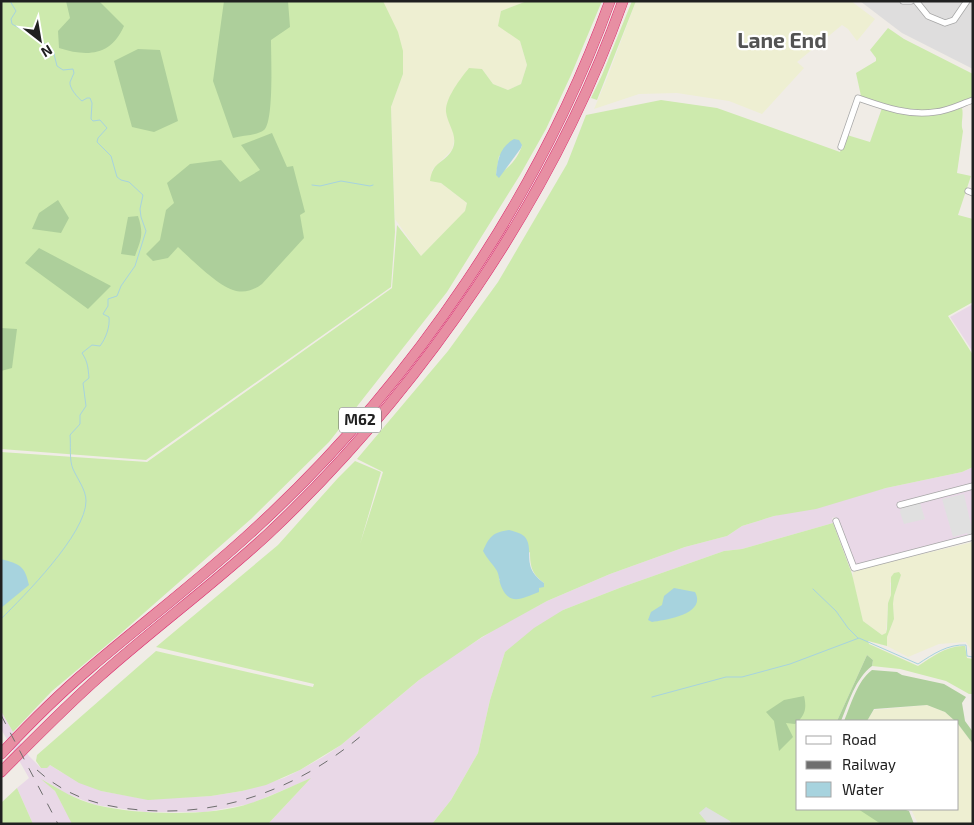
<svg xmlns="http://www.w3.org/2000/svg" width="974" height="825" viewBox="0 0 974 825" font-family="'Exo 2',sans-serif">
<rect width="100%" height="100%" fill="#f0ece6"/>
<!-- residential -->
<path fill="#dedddd" d="M860,1H973V69L902,33Z"/>
<!-- industrial -->
<path fill="#e9d8e7" d="M973,304V352L950,317Z
M973,467V535L857,565L853,564L836,517L832,518L833,523L742,549L724,551L622,587L563,610L505,652L490,700L478,753L451,800L432,824H268L310,779L250,804L205,812H145L96,805L67,794L45,781L55,791L73,824H33L17,788L29,778L1,729V711L13,732L29,756L41,768L50,765L61,772L101,791L146,799L211,796L242,791L284,778L300,770L323,757L341,745L419,680L451,657L502,625L547,601L610,574L685,547L727,536L742,526L774,516L886,488L962,472Z"/>
<!-- farmland -->
<path fill="#eeefd2" d="M383,1H527L501,11L520,41L527,65L521,84L508,90L493,84L482,69L446,111L455,137L452,150L432,170L441,183L467,203L465,212L421,256L395,219L391,107L403,74Z
M636,1H851L875,19L857,41L848,29L842,25L797,62L804,68L762,114L729,101L677,93L639,94L594,109L608,76Z
M973,542V653L966,642L939,644L908,657L887,646V637L894,619L893,604L894,596L901,575L890,583L891,595L888,603L886,634L882,635L863,621L853,580V573L855,570Z
M927,705L945,712L955,721H867L874,710Z
M958,724L973,744V824H918L911,809H958Z"/>
<!-- grass -->
<path fill="#cdeaad" fill-rule="evenodd" d="M1,1H383L398,32L403,51V74L391,107L395,232L391,287L146,460L1,449Z
M527,1H602L571,75L546,129L520,175L447,292L329,442L251,519L120,634L52,691L13,732L1,711V452L147,462L392,288L397,225L421,256L465,211L467,203L441,183L430,181C433,160 444,164 452,150C459,136 448,126 446,112C445,98 461,78 469,68L482,69L493,84L508,90L521,84L527,65L520,41L498,26L501,11ZM522,145C519,157 508,170 496,175L499,156Z
M632,1H636L597,100L591,98L602,75Z
M888,28L904,39L973,74V98C948,107 924,116 898,110C885,107 873,101 861,96L856,73L876,61V58L870,50Z
M661,100L717,108L840,152L847,135L870,142L882,108C909,118 934,116 962,108C964,116 960,124 963,131L957,173L971,176L958,215L973,219V302L948,316L973,355V467L962,472L886,488L816,509L774,516L742,526L727,536L685,547L610,574L547,601L482,637L419,680L341,745L300,770L266,785L242,791L211,796L148,800L101,791L79,783L50,765L47,768H41L36,761L37,755L156,651L313,687L314,684L156,647L278,545L338,478L355,461L381,472L360,544L383,472L357,459L448,351L498,282L567,164L586,115ZM530,552C530,567 532,574 544,583L539,588L499,580V573Z
M833,523L852,574L863,621L882,635L886,633L887,629L888,603L891,595V577L894,573L899,572L901,575L894,596L893,604L894,619L887,637V646L868,641L869,644L918,666C932,657 947,645 965,646L967,658L973,659V694H969L946,681L900,669L872,666L873,660L867,655L837,721H798V809H871L893,824H432L451,800L478,753L490,700L505,652L534,628L563,610L622,587L724,551L742,549Z
M311,778L268,824H72L55,791L41,779C59,789 76,800 96,805C137,815 212,817 251,803C272,796 292,786 311,778Z
M17,788L33,824H1V803Z"/>
<!-- forest -->
<path fill="#adcf9b" d="M66,1H99L124,26C111,56 87,57 59,48L58,31L70,18Z
M224,1H288L290,27L271,40C271,56 274,122 264,130C256,136 243,135 233,138L213,81Z
M138,49L160,50L178,121L154,132L132,127L114,61Z
M272,133L287,167L293,166L305,212L300,215L304,238L262,284C254,290 244,294 233,290C217,285 191,259 178,247L168,258L153,261L146,254L160,240L166,210L174,203L167,183L190,164L221,160L240,182L260,170L241,145Z
M58,200L69,218L61,233L32,229L39,213Z
M138,216C144,234 141,240 135,256L121,254L128,217Z
M39,248L111,286L88,309L25,263Z
M1,328L17,329L12,368L1,371Z
M867,655L873,660L872,666C855,679 849,702 841,721H837Z
M872,670L897,672L902,675L944,684L966,697L962,703L965,721L973,732V744L958,724V721H955L945,712L927,705L874,709L867,721H844C851,705 857,681 872,670Z
M804,696C807,709 805,716 795,724L786,723L793,737L779,751L774,721L766,712L784,700Z
M858,809H903L909,811L914,824H881Z"/>
<!-- parking -->
<path fill="#e0e0e0" d="M964,494L973,534L968,535L967,533L953,537L942,499Z
M920,503L925,519L904,524L900,512L901,508Z
M706,807L730,821L731,824H708L699,813Z"/>
<!-- water -->
<path fill="#a7d3de" d="M514,139L519,140L522,145L521,148L499,178L496,175C498,159 499,148 514,139Z
M509,530C513,531 517,532 521,534C532,540 528,553 530,564C531,572 538,579 544,583V587L539,588V592C521,599 508,607 500,583C499,579 499,575 497,571C493,564 487,559 483,551C489,537 493,532 509,530Z
M1,559C20,564 25,566 29,585L1,608Z
M674,588L695,592C707,614 666,620 652,622L648,620L651,612L662,605L664,596Z"/>
<g fill="none" stroke-linecap="round" stroke-linejoin="round">
<!-- stream -->
<path stroke="#a7d3de" stroke-width="1" d="M312,185L320,186L341,181L370,186L373,185
M813,589L836,611L848,628L858,638
M1,619C24,596 86,534 86,501C86,490 78,480 73,469C69,460 71,445 70,435L80,424V415L86,406L83,383L89,378C88,368 88,362 82,353L92,345L100,346C106,338 110,327 109,317L103,314L108,306V299L117,296L121,286L135,266L146,231L141,217L140,209L143,195L129,182L121,180L117,177L111,156L97,142L98,138L107,128L100,120L93,121L91,119L92,103L90,98H87L82,101C78,98 69,88 70,82C71,79 73,76 74,73L73,69L63,70L57,66L53,50L35,37L12,24L11,19L16,11L10,1
M652,697L726,677H742L790,664L859,638L918,664C933,654 948,644 966,645L967,656L973,657"/>
<defs>
<path id="street" d="M903,1H911
M916,1L928,16L945,23L954,20L967,1
M841,147L858,98C884,107 908,116 935,112C948,111 961,104 973,100
M968,191L973,193
M900,505L973,486
M836,521L854,568L973,537"/>
<path id="highway" d="M1,754C29,724 58,695 90,668C146,620 205,576 259,525C412,384 539,197 610,1
M1,772C33,740 65,707 99,677C154,628 214,584 268,534C420,391 553,198 623,1"/>
</defs>
<!-- street casing -->
<use href="#street" stroke="#a7a7a7" stroke-width="7"/>
<!-- highway casing -->
<use href="#highway" stroke="#db276c" stroke-width="11"/>
<!-- street -->
<use href="#street" stroke="#fff" stroke-width="5.5"/>
<!-- highway -->
<use href="#highway" stroke="#e78fa3" stroke-width="10"/>
<!-- rail -->
<path stroke="#6e6e6e" stroke-width="1" stroke-dasharray="10 10" stroke-linecap="butt" d="M1,715L58,824
M37,770C67,797 101,807 141,810C222,817 299,788 361,736"/>
</g>
<g text-anchor="middle" stroke-width="4.5" stroke-linejoin="round" paint-order="stroke">
<!-- shield labels -->
<rect fill="#fff" stroke="#636363" stroke-width="1" x="339" y="407.5" width="42" height="25" rx="4"/>
<g font-size="15" font-weight="bold" fill="#202020">
<text x="360" y="425">M62</text>
</g>
<!-- district labels -->
<g font-size="21" font-weight="bold" fill="#535353" stroke="#fff">
<text x="782" y="48">Lane End</text>
</g>
</g>
<!-- border -->
<rect width="974" height="825" fill="none" stroke="#202020" stroke-width="5"/>
<!-- legend -->
<rect x="796" y="720" width="162" height="90" fill="#ffffff" stroke="#a6a6a6"/>
<rect x="806" y="736" width="25" height="8" fill="#ffffff" stroke="#a6a6a6"/>
<text x="842" y="745" font-size="15" fill="#202020">Road</text>
<rect x="806" y="761" width="25" height="8" fill="#6e6e6e" stroke="#a6a6a6"/>
<text x="842" y="770" font-size="15" fill="#202020">Railway</text>
<rect x="806" y="782" width="25" height="15" fill="#a7d3de" stroke="#a6a6a6"/>
<text x="842" y="795" font-size="15" fill="#202020">Water</text>
<!-- north arrow -->
<g transform="translate(40 40) rotate(149)" stroke="#ffffff" stroke-width="4" paint-order="stroke">
<path d="M0-4L9 19L0 12L-9 19Z" fill="#202020"/>
<text y="-8" font-size="14" font-weight="bold" text-anchor="middle" fill="#202020">N</text>
</g>
</svg>
